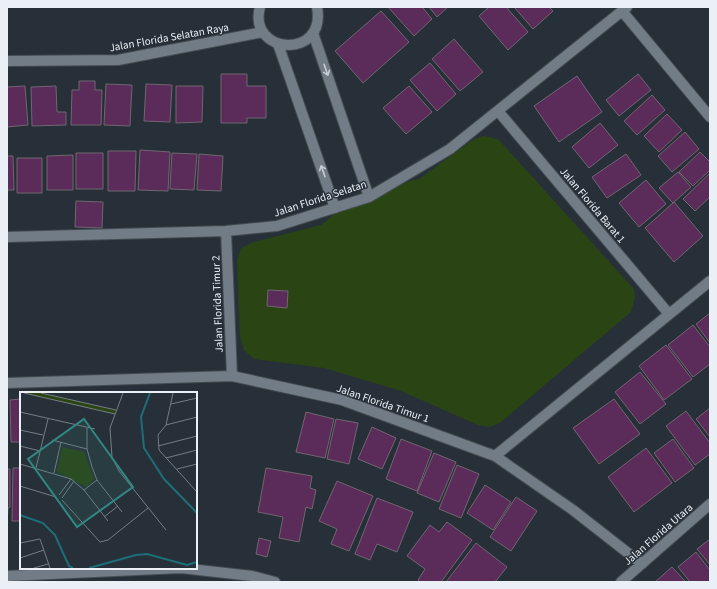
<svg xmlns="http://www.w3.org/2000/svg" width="717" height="589" viewBox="0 0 717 589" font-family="'Source Sans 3',sans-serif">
<rect width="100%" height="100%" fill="#273038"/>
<!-- green -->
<path fill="#2b4414" d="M484,136L498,139L634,289L635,298L631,312L501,422L490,427L478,425L401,391L324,368L254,359L244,350L240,337L237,260L241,248L254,242L321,225L360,193L419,179L474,139Z"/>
<!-- building -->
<path fill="#5b2c5a" stroke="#70666f" d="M388,7H422L432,19L414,36Z
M429,7H448L437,17Z
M489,7H506L528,32L508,50L479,16Z
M514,7H549L553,11L533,29Z
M381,11L409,42L363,83L335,51Z
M454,39L483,72L460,91L432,59Z
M430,63L456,94L437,111L410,80Z
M221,74H247V86H266V118H247V123H221Z
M638,74L651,90L619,116L606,100Z
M577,76L602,112L559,142L534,106Z
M79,81H95V90H102L101,125H71L72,90H79Z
M106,84L132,85L130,126L104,125Z
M146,84L172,85L170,122L144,121Z
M25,86L28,125L7,127V87Z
M56,86L57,112H66V125L32,126L31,87Z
M176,86H203L202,122L176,123Z
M409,86L432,112L406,134L383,108Z
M652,95L665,110L637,135L624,121Z
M667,114L682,130L659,152L644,136Z
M600,123L618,145L589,168L572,147Z
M685,132L699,149L672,172L658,156Z
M140,150L170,152L168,191L138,190Z
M108,151H136L135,191H108Z
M700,152L710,162V170L693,186L679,172Z
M76,153H103V189H76Z
M172,153L197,154L194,190L170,189Z
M199,154L223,156L221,191L197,190Z
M626,154L641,175L607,198L592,177Z
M73,155V190H47V156Z
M7,156H13L14,190H7Z
M17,158H42V193H17Z
M678,172L691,187L673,203L659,188Z
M710,173V197L695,211L683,199Z
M646,180L666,204L639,227L619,203Z
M76,201L103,202L102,228L75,227Z
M674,202L703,236L674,262L645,228Z
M268,290L288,291L287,308L267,306Z
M710,313V343L696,324Z
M693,325L710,347V364L693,377L668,345Z
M666,345L692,379L664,400L639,366Z
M640,372L666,404L640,424L615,392Z
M21,399V442H11L10,400Z
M614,399L640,434L599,464L573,428Z
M710,408V437L696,419Z
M686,411L710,443V454L695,465L666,426Z
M306,412L334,419L325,458L296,452Z
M336,419L358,423L349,464L327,459Z
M372,427L396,438L382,469L358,459Z
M401,439L432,451L417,491L386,479Z
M673,439L694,468L675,482L654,453Z
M646,448L672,483L634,512L608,477Z
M434,453L456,462L439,502L417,493Z
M457,465L479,474L461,518L439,509Z
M13,468H21V521H12Z
M266,468L312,476L310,488L316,490L312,509L306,507L299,542L279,538L283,517L258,512Z
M7,469H10V507L8,508L7,524Z
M337,481L373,496L349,551L331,544L337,529L319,521Z
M485,485L511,502L493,530L467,513Z
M516,497L537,511L511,551L490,537Z
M377,498L413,512L397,552L377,544L370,560L355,554Z
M447,522L472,540L441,582H420L418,580L425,569L407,556L430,525L439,532Z
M259,538L271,541L267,557L256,554Z
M710,539V565L697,549Z
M476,543L507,567L495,582H446Z
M696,552L710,570V582H690L678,567Z
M672,567L686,582H655Z"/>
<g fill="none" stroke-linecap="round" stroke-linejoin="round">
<defs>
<path id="street" d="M260,7C247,55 327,60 317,7
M622,11L710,117
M313,33L369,197
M278,44L335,208
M7,61L118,60L263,32
M498,111L669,314
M226,231L232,376
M7,237L226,231L277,226L369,197L450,149L627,7
M7,383L232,376L342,400L495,456L573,510L642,564
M495,456L710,281
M7,576L181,568L252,576L275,582
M621,582L710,504"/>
</defs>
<!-- street casing -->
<use href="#street" stroke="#454c53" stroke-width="12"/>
<!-- street -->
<use href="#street" stroke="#727c86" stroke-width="10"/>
</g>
<!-- one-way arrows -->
<defs><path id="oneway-shaft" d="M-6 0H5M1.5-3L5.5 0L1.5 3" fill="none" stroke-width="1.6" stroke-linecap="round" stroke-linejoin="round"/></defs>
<g stroke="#c7cdd4">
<use href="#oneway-shaft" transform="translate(326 70) rotate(71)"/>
<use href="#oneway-shaft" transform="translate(323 171) rotate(-109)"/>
</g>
<g text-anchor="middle" stroke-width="3" stroke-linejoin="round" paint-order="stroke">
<!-- street labels -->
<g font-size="11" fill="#ebf0f6" stroke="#273038">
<text transform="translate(169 37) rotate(-10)" y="4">Jalan Florida Selatan Raya</text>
<text transform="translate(320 198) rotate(-18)" y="4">Jalan Florida Selatan</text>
<text transform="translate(593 205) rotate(50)" y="4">Jalan Florida Barat 1</text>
<text transform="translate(217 304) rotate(-92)" y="4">Jalan Florida Timur 2</text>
<text transform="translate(383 403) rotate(19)" y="4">Jalan Florida Timur 1</text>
<text transform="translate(658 534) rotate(-41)" y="4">Jalan Florida Utara</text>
</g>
</g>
<!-- overview -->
<g transform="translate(20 392)">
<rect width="177" height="177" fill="#273038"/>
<path d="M4,1H21L96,18L95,22ZM42,55L64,60L74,87L66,95L37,80Z" fill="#2b4414"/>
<path fill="none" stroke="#1e6e79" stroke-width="2" d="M130,1L121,25L124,56L144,87L177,121M0,123L23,131L35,143L49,174L53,176M69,176L116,163L127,162L167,173L177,170"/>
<path fill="none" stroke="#757d84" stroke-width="1" d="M4,1L95,22M21,1L96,18M103,1L90,36L92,65L99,79L146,138M151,12L177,6M0,20L75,37M146,33L138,43L139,58L177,100M146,33L153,1M146,33L177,25M67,36V57L72,75L77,88L102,120M0,38L23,43M32,48L67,57M0,54L20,59M138,54L177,44M146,66L177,58M0,72L51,87L64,98L88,129M16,76L28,27M157,77L177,72M34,81L41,50M0,94L36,105M64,98L77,88M39,103L51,87M42,106L54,89M42,108L80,150L88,148L128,116M84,125L98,114M0,151L20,147L30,176M0,166L24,158M14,176L28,172"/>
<path fill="#308882" fill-opacity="0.15" stroke="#308882" stroke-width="2" d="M64,27L113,95L57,135L8,67Z"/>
<rect width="177" height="177" fill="none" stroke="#ebf0f6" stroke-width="2"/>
</g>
<!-- border -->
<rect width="717" height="589" fill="none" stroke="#ebf0f6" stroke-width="16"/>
</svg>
